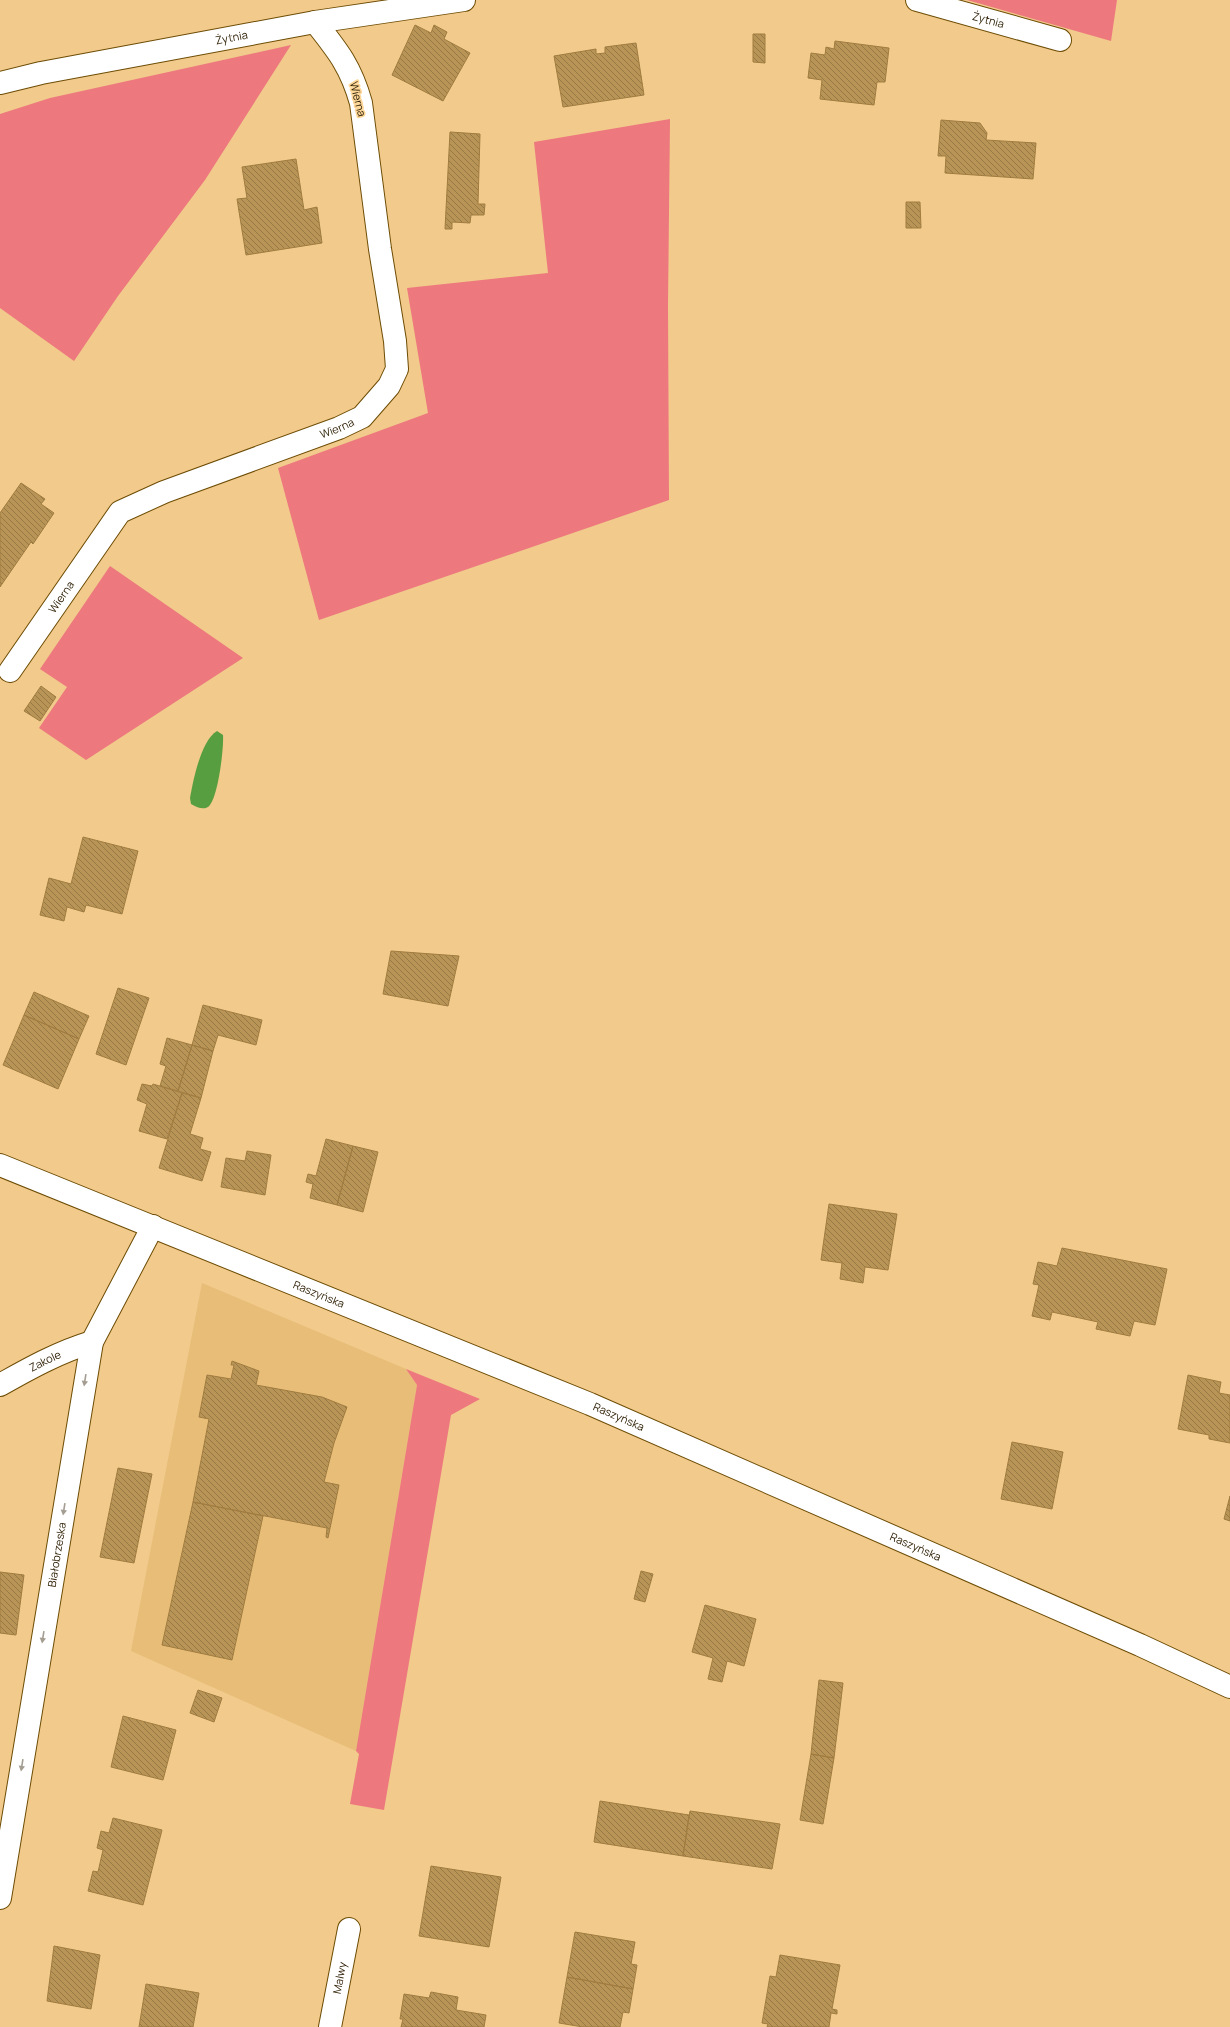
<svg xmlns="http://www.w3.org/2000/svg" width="1230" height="2027" viewBox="0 0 1230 2027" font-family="Manrope,sans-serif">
<defs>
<pattern id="building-back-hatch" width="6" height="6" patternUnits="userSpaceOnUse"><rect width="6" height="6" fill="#b99457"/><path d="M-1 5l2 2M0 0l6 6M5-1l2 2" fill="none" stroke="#977946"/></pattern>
</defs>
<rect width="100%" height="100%" fill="#f1ca8c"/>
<!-- built -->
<path fill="#e8bd78" d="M202,1283L406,1369L417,1385L356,1751L131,1651Z"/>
<!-- grass -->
<path fill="#ed787d" d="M967,0H1117L1111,41Z
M291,45L205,180L118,296L74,361L0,308V114L50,98Z
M670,119L668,306L669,500L319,620L278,468L428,413L407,288L548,273L534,142Z
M110,566L243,658L86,760L39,728L67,687L40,669Z
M406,1369L480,1399L451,1415L384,1810L350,1804L359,1754L356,1751L417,1385Z"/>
<!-- water -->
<path fill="#569e3f" d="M217,731L223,735C224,747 218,800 208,807C203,810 196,807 191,804L190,798C193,781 201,740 217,731Z"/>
<!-- building -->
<path fill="url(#building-back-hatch)" stroke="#a07c40" d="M415,25L431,33L434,25L447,32L444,39L470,53L443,101L392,75Z
M753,34H765V63L753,62Z
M835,41L889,48L885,82H877L874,105L820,99L822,80L808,78L811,53L825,55L826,47L834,49Z
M636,43L644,95L563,107L554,56L596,49V54L605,53V47Z
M941,120L980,123L987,133L986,140L1036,143L1033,179L945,173L946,156H938Z
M450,132L480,134L478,204H485L484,215H471L470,223L452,222V229H445Z
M296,159L304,210L317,207L322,243L246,255L237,199L247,198L242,167Z
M906,202H920L921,228H906Z
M21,483L45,499L41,504L54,513L33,544L31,542L0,587V513Z
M41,686L56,697L40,721L24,711Z
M83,837L138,851L122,914L86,905L84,912L67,907L64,921L40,915L49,878L71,884Z
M391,951L459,956L448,1006L383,994Z
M118,988L149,998L126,1065L96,1054Z
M34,992L89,1016L79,1039L24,1015Z
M203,1005L262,1020L256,1045L218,1035L213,1051L192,1045Z
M24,1015L79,1039L58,1089L3,1065Z
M167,1038L192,1045L178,1091L160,1086L166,1066L160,1064Z
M192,1045L213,1051L201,1098L178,1091Z
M142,1084L152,1086L153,1084L182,1093L167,1139L139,1131L147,1104L137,1100Z
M182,1093L201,1098L190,1134L203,1138L200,1149L211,1152L202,1181L159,1168Z
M326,1139L353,1146L337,1205L310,1198L313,1184L306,1182L308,1174L316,1176Z
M353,1146L378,1152L363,1212L337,1205Z
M247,1151L271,1155L265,1195L221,1187L226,1158L245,1161Z
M829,1204L897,1214L888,1270L865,1267L863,1283L840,1279L842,1263L821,1260Z
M1062,1248L1167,1269L1155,1325L1134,1321L1130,1336L1096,1329L1098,1322L1052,1312L1050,1320L1032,1316L1039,1285L1033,1284L1038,1262L1057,1266Z
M232,1361L259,1371L256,1385L322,1397L347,1407L334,1443L324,1482L339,1485L328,1538L326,1537L327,1528L193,1502L209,1419L199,1417L207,1375L231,1379L234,1365H231Z
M1188,1375L1221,1382L1219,1393L1230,1395V1443L1209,1439V1435L1178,1429Z
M1012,1442L1063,1452L1052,1509L1001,1499Z
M118,1468L152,1474L134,1563L100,1557Z
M1230,1496V1521L1224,1519Z
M193,1502L263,1516L232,1660L162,1645Z
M641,1571L653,1574L645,1602L634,1599Z
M0,1572L24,1575L16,1635L0,1633Z
M705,1605L756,1619L744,1666L727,1661L722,1682L708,1679L713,1658L692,1652Z
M819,1680L843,1683L834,1758L811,1754Z
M198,1690L222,1698L214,1722L190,1713Z
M123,1716L176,1730L163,1780L111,1767Z
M811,1754L834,1758L823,1824L800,1820Z
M600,1801L689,1815L683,1856L594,1842Z
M690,1811L780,1824L772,1869L683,1856Z
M113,1818L162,1830L143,1905L88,1891L93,1871L98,1872L103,1850L97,1848L101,1831L109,1833Z
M431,1866L501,1877L489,1947L419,1936Z
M575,1932L635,1942L631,1964L637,1965L633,1989L567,1977Z
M54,1946L100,1955L91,2009L47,2001Z
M780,1955L840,1965L832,2009L837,2010V2014L831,2013L829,2027H767L768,2024L762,2023L770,1976L776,1977Z
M567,1977L633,1989L629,2013L623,2012L620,2027H583L559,2023Z
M146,1984L199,1993L193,2027H139Z
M431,1992L458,1997L456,2010L486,2015L484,2027H401L403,2019H400L404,1994L429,1998Z"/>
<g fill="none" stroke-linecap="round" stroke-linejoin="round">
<defs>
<g id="minor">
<path id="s1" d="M917,0L1060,40"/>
<path id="s2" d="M0,83L41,73L315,22L464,0"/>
<path id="s3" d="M10,671L120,512L164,492L339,428L362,417L389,386L397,369L395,341L380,249L361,103C351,67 338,51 315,22"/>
<path id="s4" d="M0,1385C30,1368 59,1352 92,1342"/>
<path id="s5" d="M0,1898L92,1342L153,1226"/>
<path id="s6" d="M330,2027L349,1929"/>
</g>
<g id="tertiary">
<path id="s7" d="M0,1165L590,1404L1140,1645L1230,1687"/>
</g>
</defs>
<!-- minor casing -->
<use href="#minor" stroke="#6d4c04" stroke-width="24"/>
<!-- tertiary casing -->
<use href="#tertiary" stroke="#6d4c04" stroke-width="24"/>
<!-- minor -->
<use href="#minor" stroke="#fff" stroke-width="22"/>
<!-- tertiary -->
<use href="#tertiary" stroke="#fff" stroke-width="22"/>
</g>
<!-- one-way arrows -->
<defs><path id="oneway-solid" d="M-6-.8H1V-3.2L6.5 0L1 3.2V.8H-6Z"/></defs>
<g fill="#a49d92">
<use href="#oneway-solid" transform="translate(85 1380) rotate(99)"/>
<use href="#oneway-solid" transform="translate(64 1509) rotate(99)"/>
<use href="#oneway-solid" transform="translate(43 1637) rotate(99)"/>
<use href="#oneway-solid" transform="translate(22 1765) rotate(99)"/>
</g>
<g text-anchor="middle" stroke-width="3.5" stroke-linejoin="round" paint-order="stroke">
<!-- street labels -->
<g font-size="11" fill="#35260c" stroke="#fed799">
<text dy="4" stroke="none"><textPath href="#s1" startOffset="74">Żytnia</textPath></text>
<text dy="4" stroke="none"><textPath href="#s2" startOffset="236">Żytnia</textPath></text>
<text transform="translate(358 99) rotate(76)" y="4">Wierna</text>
<text dy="4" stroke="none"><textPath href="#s3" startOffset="426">Wierna</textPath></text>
<text dy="4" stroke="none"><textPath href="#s3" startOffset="90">Wierna</textPath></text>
<text dy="4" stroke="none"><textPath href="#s7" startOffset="344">Raszyńska</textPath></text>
<text dy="4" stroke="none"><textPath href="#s4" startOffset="51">Zakole</textPath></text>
<text dy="4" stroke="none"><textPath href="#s7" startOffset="668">Raszyńska</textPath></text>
<text dy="4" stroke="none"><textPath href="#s7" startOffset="992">Raszyńska</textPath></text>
<text dy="4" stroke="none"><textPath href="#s5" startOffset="348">Białobrzeska</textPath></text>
<text dy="4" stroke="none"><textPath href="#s6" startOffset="50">Malwy</textPath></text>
</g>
</g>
</svg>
